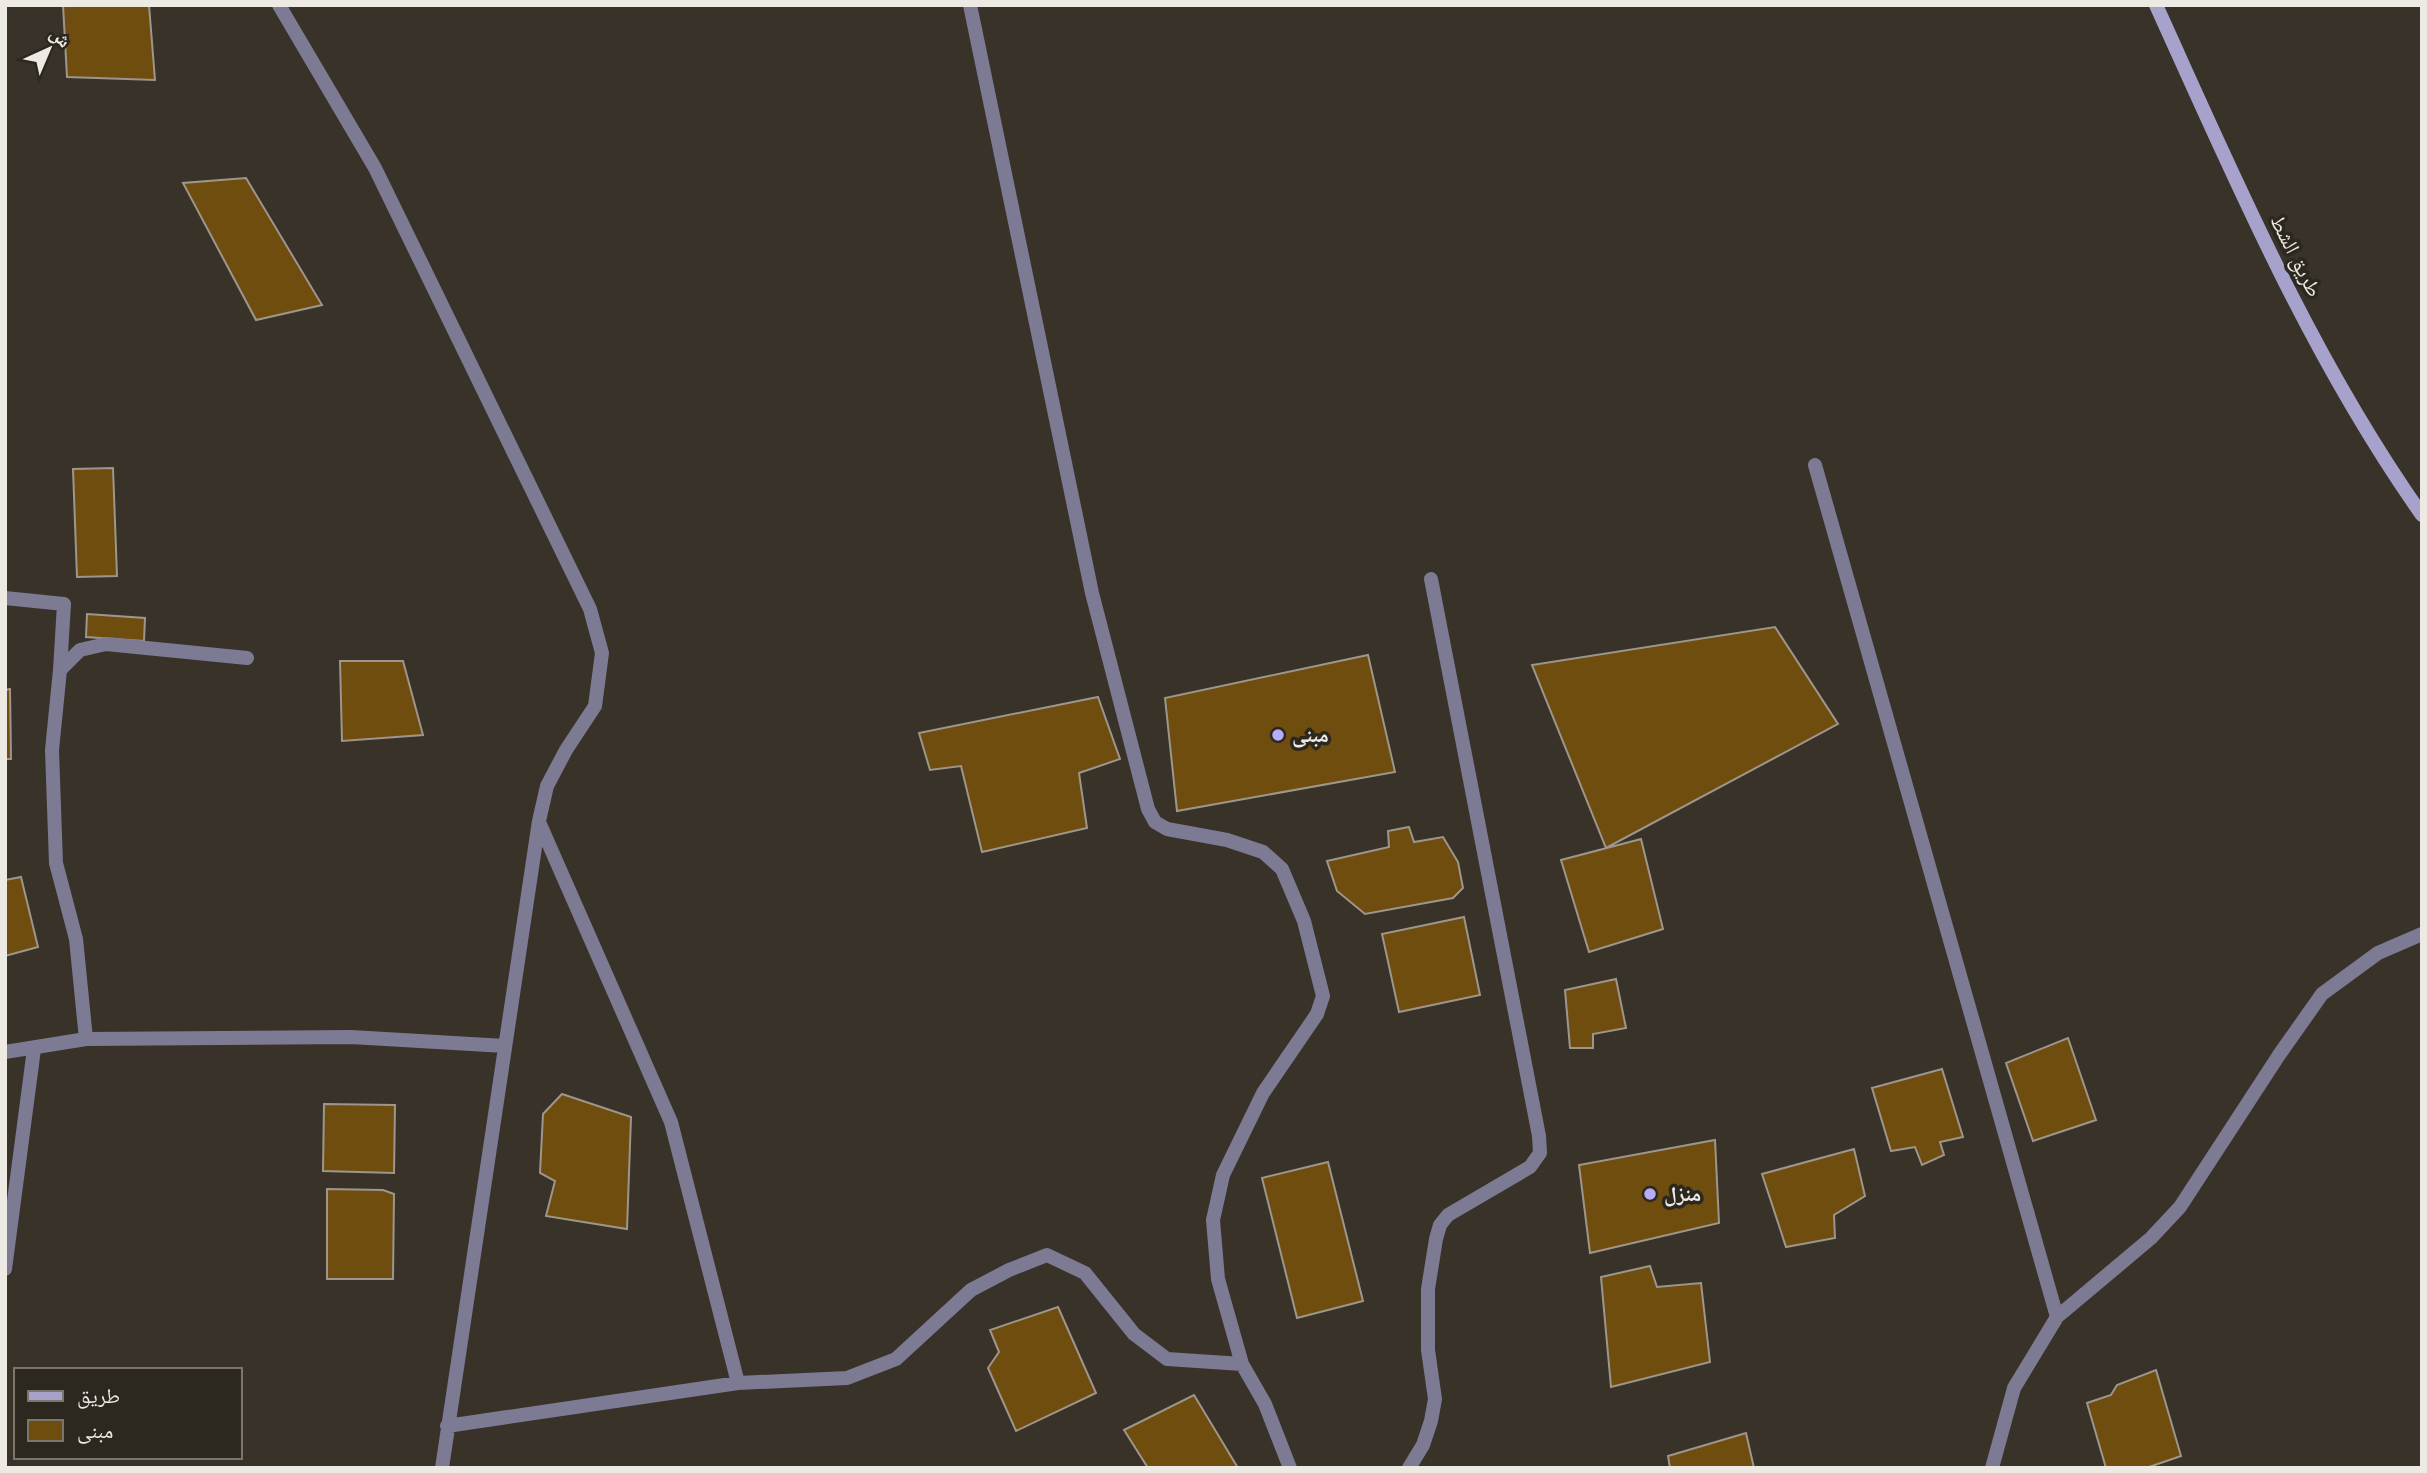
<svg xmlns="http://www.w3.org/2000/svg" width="2427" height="1473" viewBox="0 0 2427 1473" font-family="Poppins,'Noto Naskh Arabic',sans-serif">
<rect width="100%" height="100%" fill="#383229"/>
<!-- building -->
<path fill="#6f4d0e" stroke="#9e968c" stroke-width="2" d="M63,5H149L155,80L67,77Z
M246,178L322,305L256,320L183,183Z
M113,468L117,576L77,577L73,469Z
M87,614L145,618L144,641L86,637Z
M1775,627L1838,724L1606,848L1532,665Z
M1368,655L1395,772L1177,811L1165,698Z
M340,661H403L423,735L342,741Z
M10,689L11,759H5V690Z
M1098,697L1120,759L1079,773L1087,828L982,852L961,766L930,770L919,733Z
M1409,827L1414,842L1443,837L1458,862L1463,888L1453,898L1365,914L1337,891L1327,861L1389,847L1388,831Z
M1641,839L1663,929L1589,952L1561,860Z
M21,877L38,947L5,956V880Z
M1464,917L1480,995L1399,1012L1382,934Z
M1616,979L1626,1028L1593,1034V1048H1570L1565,990Z
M2068,1038L2096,1120L2033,1141L2006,1063Z
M1942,1069L1963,1137L1940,1142L1944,1155L1922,1165L1915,1147L1891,1151L1872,1088Z
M562,1094L631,1117L627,1229L546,1216L555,1181L540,1173L543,1114Z
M324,1104L395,1105L394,1173L323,1171Z
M1715,1140L1719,1223L1590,1253L1579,1165Z
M1854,1149L1865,1196L1834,1215L1835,1238L1786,1247L1762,1174Z
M1328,1162L1363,1301L1297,1318L1262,1178Z
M327,1189L383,1190L394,1194L393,1279H327Z
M1650,1266L1657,1287L1701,1283L1710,1362L1611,1387L1601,1277Z
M1058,1307L1096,1393L1016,1431L988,1368L999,1352L990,1330Z
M2156,1370L2181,1456L2146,1468H2106L2087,1403L2111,1395L2117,1385Z
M1194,1395L1238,1468H1148L1124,1430Z
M1746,1433L1754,1468H1670L1668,1456Z"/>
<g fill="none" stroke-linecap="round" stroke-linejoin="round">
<!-- minor -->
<path stroke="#7d7a94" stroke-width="14" d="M279,5L375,168L590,609L602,653L595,706L566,750L547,786L539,821L442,1468
M970,5L1092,593L1148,809L1155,822L1167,829L1227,840L1263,852L1282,869L1304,921L1323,996L1317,1014L1263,1093L1223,1175L1213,1220L1218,1279L1242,1364L1265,1404L1290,1468
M1815,465L2057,1317
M5,598L64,604L60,670
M539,822L671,1122L738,1383
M86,1039L76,939L56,863L52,750L60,670L80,650L106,644L247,658
M5,1052L86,1039L351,1037L505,1046
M5,1269L34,1049
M447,1426L738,1383L847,1378L896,1359L971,1290L1009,1270L1047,1255L1085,1273L1134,1334L1167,1359L1242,1364
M1409,1468L1423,1445L1431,1421L1435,1399L1428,1350V1289L1436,1239L1440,1225L1448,1215L1530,1167L1540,1153L1539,1136L1431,579
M1992,1468L2014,1388L2057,1317L2151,1238L2180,1207L2279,1055L2322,994L2378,953L2422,934"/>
<!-- secondary -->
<path stroke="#a6a2cb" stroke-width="14" d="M2156,5C2235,179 2311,358 2422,515"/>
</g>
<!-- markers -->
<g fill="#b6acf8" stroke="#2d281f" stroke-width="2.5">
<circle cx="1278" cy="735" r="7"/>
<circle cx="1650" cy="1194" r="7"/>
</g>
<g text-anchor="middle" stroke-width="7" stroke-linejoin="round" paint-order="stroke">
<!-- street labels -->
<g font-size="21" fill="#edeae4" stroke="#2d281f">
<text transform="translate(2296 256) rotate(63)" y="7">طريق الشط</text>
</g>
<!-- poi labels -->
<g font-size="21" font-weight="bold" fill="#edeae4" stroke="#2d281f" text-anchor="start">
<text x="1292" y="742">مبنى</text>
<text x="1664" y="1201">منزل</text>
</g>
</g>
<!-- border -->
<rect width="2427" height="1473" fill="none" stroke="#edeae4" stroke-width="14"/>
<!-- legend -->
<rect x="14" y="1368" width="228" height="91" fill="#2d281f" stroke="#7a766e" stroke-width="2"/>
<rect x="28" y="1391" width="35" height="10" fill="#a6a2cb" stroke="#7a766e" stroke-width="2"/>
<text x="77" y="1403" font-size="21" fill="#edeae4">طريق</text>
<rect x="28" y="1420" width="35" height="21" fill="#6f4d0e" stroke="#7a766e" stroke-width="2"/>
<text x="77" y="1438" font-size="21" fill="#edeae4">مبنى</text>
<!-- north arrow -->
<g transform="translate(49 49) rotate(44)" stroke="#2d281f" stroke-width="5" paint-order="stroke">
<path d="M0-5L12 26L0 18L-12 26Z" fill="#edeae4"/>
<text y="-10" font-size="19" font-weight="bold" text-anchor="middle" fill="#edeae4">ش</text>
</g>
</svg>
